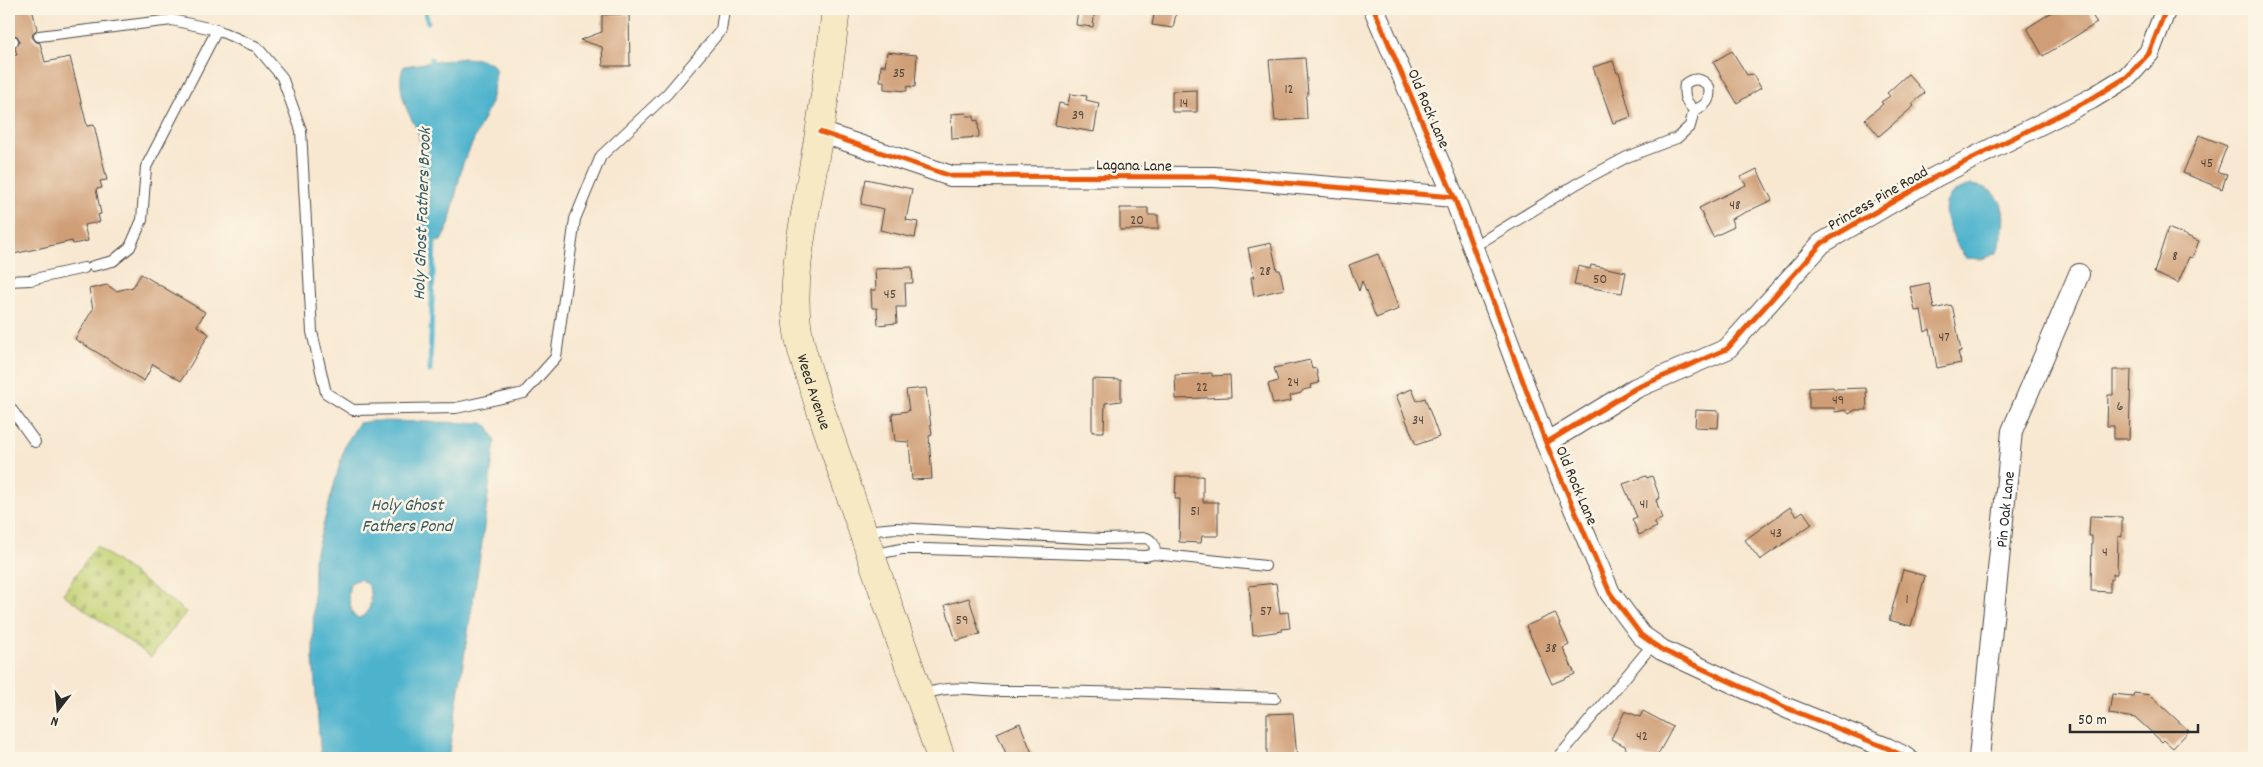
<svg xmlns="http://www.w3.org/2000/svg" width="2263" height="767" viewBox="0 0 2263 767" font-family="Dekko,sans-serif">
<defs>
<pattern id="cemetery-stones" width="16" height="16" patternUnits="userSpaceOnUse" patternTransform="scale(1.25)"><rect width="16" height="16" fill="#c3d376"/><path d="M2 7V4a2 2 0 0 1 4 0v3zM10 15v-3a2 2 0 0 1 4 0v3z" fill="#a8b566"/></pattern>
</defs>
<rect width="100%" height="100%" fill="#fcf5e5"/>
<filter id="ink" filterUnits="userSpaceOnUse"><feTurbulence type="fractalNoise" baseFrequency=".02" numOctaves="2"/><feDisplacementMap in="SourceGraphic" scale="10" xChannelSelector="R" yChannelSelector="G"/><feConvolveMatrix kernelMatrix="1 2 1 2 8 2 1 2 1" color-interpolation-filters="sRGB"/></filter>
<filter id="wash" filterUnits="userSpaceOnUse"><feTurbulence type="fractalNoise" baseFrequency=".0096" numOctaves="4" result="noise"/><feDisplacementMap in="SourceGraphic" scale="20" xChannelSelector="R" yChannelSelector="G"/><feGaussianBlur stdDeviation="1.12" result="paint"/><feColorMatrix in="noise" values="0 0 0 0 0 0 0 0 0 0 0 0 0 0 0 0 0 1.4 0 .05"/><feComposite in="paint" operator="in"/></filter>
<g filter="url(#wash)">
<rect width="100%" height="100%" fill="#f8e8d1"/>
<!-- cemetery -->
<path fill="url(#cemetery-stones)" stroke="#777f50" d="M96,546L186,612L151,657L63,594Z"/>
<!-- water -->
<path fill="#4eb3cd" stroke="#3c6f7c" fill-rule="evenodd" d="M463,58L481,59L492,64L495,68V79L491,102L462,166L449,225L441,241L435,242C409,226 424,164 419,135C417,128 412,121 409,114C403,102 397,79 404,66Z
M1970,185C2011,188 2007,223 1997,253L1982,259L1966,258C1960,251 1956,243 1952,234C1941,210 1941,194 1970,185Z
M372,421L483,423L489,427L495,441L481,550L448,758H321L313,658L314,559L345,445L359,423ZM360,579L369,586C371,599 373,614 358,618L353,615L348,596L350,583Z"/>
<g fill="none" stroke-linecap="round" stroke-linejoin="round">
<!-- stream -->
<path stroke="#4eb3cd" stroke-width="5" d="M424,9L428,22
M431,59L433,69
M430,371L434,237"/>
</g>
<g id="blocks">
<!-- building -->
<path fill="#cf9e76" d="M9,9H32L37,29L33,33L32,37L36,42L40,43L45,62L70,57L87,126L94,125L107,180L100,181L102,188L96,189L101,214L98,215L100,222L84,225L88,241L73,244L72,241L9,255V57L17,55L15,48L20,41L17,36L12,34Z
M1078,9H1095L1093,27L1076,25Z
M1155,9H1177L1173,28L1152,25Z
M2057,9H2088L2097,23L2043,56L2027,28Z
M629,14L630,66H603L602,47L580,40L602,32V15Z
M1732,51L1747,75L1753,74L1761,88L1737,103L1713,62Z
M887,52L917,55L915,87L907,86V91L884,89V81H880L881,65L885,66Z
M1305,58L1308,94L1306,98L1307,119L1275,121L1269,60Z
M1613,61L1617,73L1619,72L1631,117L1613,123L1593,67Z
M1908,74L1925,93L1912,104L1914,106L1879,136L1865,119L1883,104L1881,102L1890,96L1887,93Z
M1197,90V112H1172V91Z
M1070,94L1087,96L1086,100L1099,103L1094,132L1055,125L1059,103L1068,105Z
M966,113L967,116H974V121L978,120L979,137L952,139L951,114Z
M2199,135L2227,146L2217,172L2227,174L2222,189L2183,173Z
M1757,169L1772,200L1731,219L1734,227L1713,237L1699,208L1746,185L1741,177Z
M866,179L912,189L906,220L918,222L915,238L880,230L884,209L861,204Z
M1120,208H1148V215H1158V229L1120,230Z
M2168,228L2199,241L2192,258L2189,257L2178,283L2154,273Z
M1271,243L1277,270H1280L1284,289L1254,296L1251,277H1254L1248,248Z
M1378,254L1399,309L1376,318L1362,281L1359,291L1349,265Z
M1591,265L1626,272L1622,293L1574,285L1578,266L1590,269Z
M912,267L913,283H905L906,307H896L897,323L878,325L877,308H872L871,290H876L875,269Z
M141,274L205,312L197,326L209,334L181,381L153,364L144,381L75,339L93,309L89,289L107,285L116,291L133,287Z
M1929,283L1934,309L1951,305L1953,309L1961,351L1958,352L1961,363L1937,368L1930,329L1925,332L1921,310L1915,311L1910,287Z
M1310,360L1312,369L1316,368L1319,383L1311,385L1312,388L1303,390L1301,393L1290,396L1291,401L1273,404L1268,384L1278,381L1274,368Z
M2113,370H2131L2129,439H2114V426H2107L2108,395H2113Z
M1212,373V376L1230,375L1231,397L1176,399L1175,375Z
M1092,379L1121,380V401L1105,403L1104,432H1092Z
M1833,387L1835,389L1866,388L1867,410H1855L1849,414L1846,410L1835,412L1834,408H1809V388Z
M926,388L932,435L929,436L932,479L912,480L909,442L895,441L892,416L893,413L909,411L906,390Z
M1412,389L1417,401L1425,398L1439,437L1416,445L1396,395Z
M1696,410L1719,411L1718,428L1695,427Z
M1176,476H1203V502H1218V536H1202L1201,543L1179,542L1180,499H1175Z
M1646,476L1647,478L1652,476L1660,498L1656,500L1662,519L1654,522L1657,527L1639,535L1632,519L1637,517L1623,484Z
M1790,507L1796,516L1803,511L1812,524L1760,560L1745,540Z
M2090,516L2122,517V537L2118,536L2117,574H2113V579H2110V592L2091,591L2092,536H2089Z
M1903,570L1925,576L1911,626L1889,620Z
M1276,583L1280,613L1288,612L1290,628L1282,629V631L1253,635L1249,586Z
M969,598L980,634L956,641L945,605Z
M1555,613L1569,645L1563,648L1575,674L1552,684L1526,626Z
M2134,693L2150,695L2189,731L2173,748L2164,740L2162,742L2136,718L2109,714L2112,694L2133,696Z
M1625,711L1640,717L1643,711L1673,727L1656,758L1632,754L1627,752L1625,746L1611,739Z
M1293,713L1297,758H1267V714Z
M1020,723L1023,731L1034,758H1008L997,733Z"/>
</g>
</g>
<g filter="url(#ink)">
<use href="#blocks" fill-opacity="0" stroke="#4a4744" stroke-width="1"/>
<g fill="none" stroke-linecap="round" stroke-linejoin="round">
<defs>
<path id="service" d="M39,36L172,20L217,30L257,47L282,77L301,130L312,332L326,393L353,410L456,408L524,393L556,357L575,219L601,156L667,94L721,30L724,9
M9,43L13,41
M1473,247L1578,183L1627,157L1677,138L1690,126L1694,110C1706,106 1711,100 1709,87C1702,78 1693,77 1685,84C1683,96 1686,102 1694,110
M93,266L113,261L130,247L142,220L146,167L217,30
M9,281L30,280L84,268
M9,406L35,442
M864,531L896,528L1101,539L1147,538C1154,542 1156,546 1154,554L1146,556L926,549H901L872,555
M1154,554L1265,566
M920,696C949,683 976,691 1006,691C1096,690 1185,695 1275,698
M1558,758L1653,644"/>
<g id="minor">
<path d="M1374,9L1454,197L1546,443L1610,593L1641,635L1662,650L1789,709L1887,748L1907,758"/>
<path d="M820,132L951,176L1214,177L1454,197"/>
<path d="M1546,443L1636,388L1727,349L1822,243L1937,176L2091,99L2127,77L2149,53L2166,9"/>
<path id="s1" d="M1979,758L2012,431L2079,274"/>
</g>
<g id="secondary">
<path id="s2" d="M836,9C830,64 822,119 812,174C804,223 791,275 797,325C800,351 810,376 818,402L941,758"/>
</g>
</defs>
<!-- service casing -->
<use href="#service" stroke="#4a4744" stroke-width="12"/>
<!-- minor casing -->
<use href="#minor" stroke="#4a4744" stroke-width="22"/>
<!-- secondary casing -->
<use href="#secondary" stroke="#4a4744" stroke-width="29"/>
<!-- service -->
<use href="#service" stroke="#fff" stroke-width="10"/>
<!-- minor -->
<use href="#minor" stroke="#fff" stroke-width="20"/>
<!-- secondary -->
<use href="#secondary" stroke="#f6e9c3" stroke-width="28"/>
<defs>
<path id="cycleway" d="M1374,9L1454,197L1546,443L1610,593L1641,635L1662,650L1789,709L1887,748L1907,758
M820,132L951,176L1214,177L1454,197
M1546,443L1636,388L1727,349L1822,243L1937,176L2091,99L2127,77L2149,53L2166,9"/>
</defs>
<!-- cycleway casing -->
<use href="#cycleway" stroke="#fcf5e5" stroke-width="8"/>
<!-- cycleway -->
<use href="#cycleway" stroke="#e8590c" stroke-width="5"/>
</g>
</g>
<g text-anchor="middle" stroke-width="5" stroke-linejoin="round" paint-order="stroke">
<!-- number labels -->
<g font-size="14" fill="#54483e">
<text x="899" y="77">35</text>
<text x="1289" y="93">12</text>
<text x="1184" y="107">14</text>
<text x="1078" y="119">39</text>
<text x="2207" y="167">45</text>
<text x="1735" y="209">48</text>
<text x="1137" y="224">20</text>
<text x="2175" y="260">8</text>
<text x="1265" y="275">28</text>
<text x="1600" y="283">50</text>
<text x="890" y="298">45</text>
<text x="1944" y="341">47</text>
<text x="1293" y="386">24</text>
<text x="1202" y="391">22</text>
<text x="1838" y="404">49</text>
<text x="2120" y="410">6</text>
<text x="1418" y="424">34</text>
<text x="1644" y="508">41</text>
<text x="1195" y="515">51</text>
<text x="1776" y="537">43</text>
<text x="2105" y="556">4</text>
<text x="1907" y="603">1</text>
<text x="1266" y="615">57</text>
<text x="962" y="624">59</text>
<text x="1551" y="652">38</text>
<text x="1642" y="740">42</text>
</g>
<!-- street labels -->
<g font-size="16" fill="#2b2b2b" stroke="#fcf5e5">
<text transform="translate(1430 108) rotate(67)" y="6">Old Rock Lane</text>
<text transform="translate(1134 164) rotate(1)" y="6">Lagana Lane</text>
<text transform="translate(1877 197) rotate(-30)" y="6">Princess Pine Road</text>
<text dy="6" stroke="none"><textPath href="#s2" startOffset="388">Weed Avenue</textPath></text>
<text transform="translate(1578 485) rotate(67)" y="6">Old Rock Lane</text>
<text dy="6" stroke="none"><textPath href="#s1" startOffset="250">Pin Oak Lane</textPath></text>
</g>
<!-- water labels -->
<g font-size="18" font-style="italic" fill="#375b64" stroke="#fcf5e5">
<text transform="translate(421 214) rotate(-88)" y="6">Holy Ghost Fathers Brook</text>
<text x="407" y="510">Holy Ghost<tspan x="407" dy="21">Fathers Pond</tspan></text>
</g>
</g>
<!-- margin -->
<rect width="2263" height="767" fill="none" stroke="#fcf5e5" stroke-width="30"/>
<!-- north arrow -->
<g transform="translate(58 710) rotate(196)" stroke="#fcf5e5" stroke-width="4" paint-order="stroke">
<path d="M0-4L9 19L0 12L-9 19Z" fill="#2b2b2b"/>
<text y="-8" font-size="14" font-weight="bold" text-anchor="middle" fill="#2b2b2b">N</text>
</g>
<!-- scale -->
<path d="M2070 724v8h128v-8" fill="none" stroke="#2b2b2b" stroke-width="2.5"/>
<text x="2078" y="724" font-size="15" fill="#2b2b2b" stroke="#fcf5e5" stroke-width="4" paint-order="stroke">50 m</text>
</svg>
